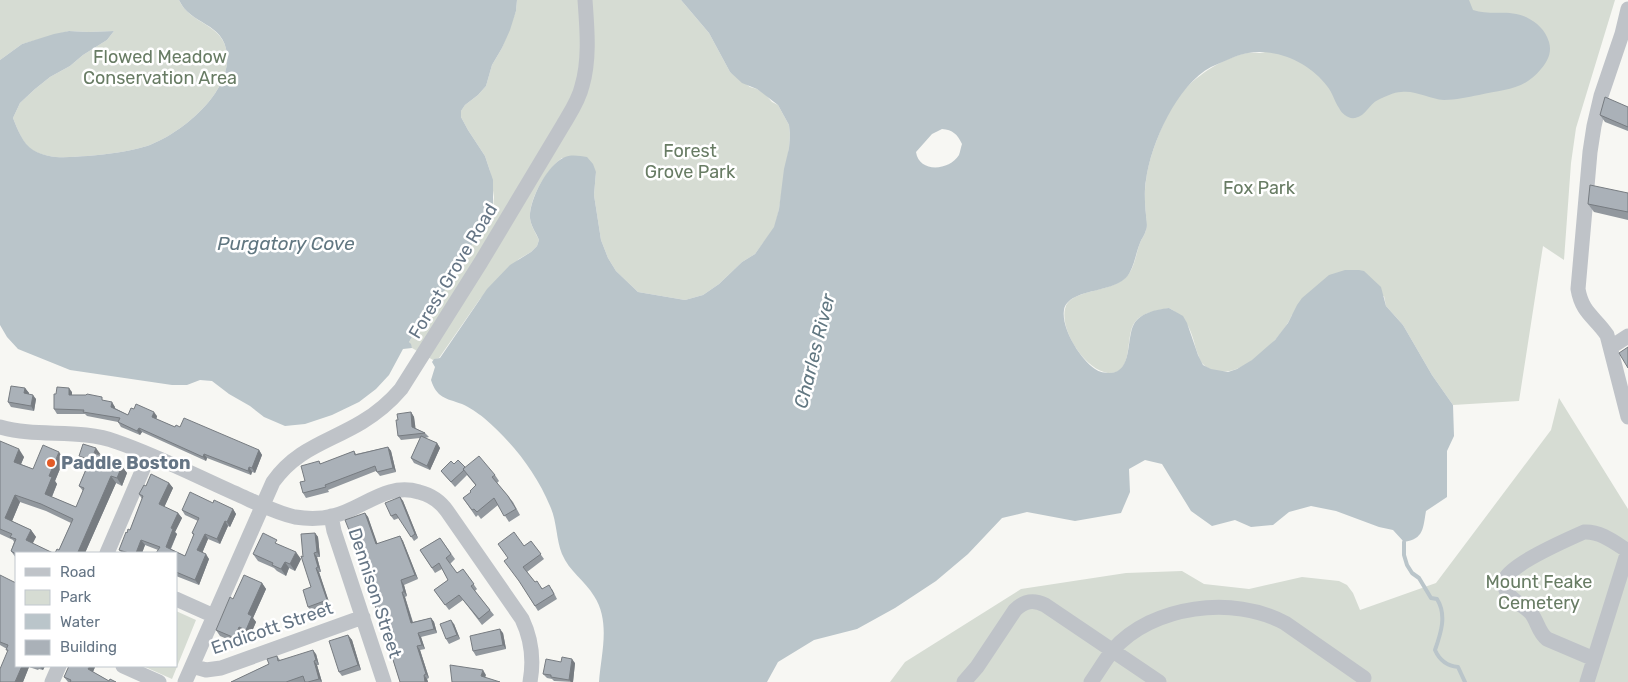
<svg xmlns="http://www.w3.org/2000/svg" width="1628" height="682" viewBox="0 0 1628 682" font-family="Rubik,sans-serif">
<rect width="100%" height="100%" fill="#f7f7f3"/>
<!-- green -->
<path fill="#d6dcd3" d="M0,0H179C190,25 224,23 227,54C231,93 181,134 147,146C128,152 108,154 88,156C68,157 50,160 32,150C23,144 17,128 13,118L20,103L35,89L50,77L70,66L83,55L107,40L114,31L88,32L69,31L22,44L0,60Z
M517,0H681L709,33L730,72L750,87L757,89L765,94L772,102L778,105L789,125L790,135L789,148L779,209L775,227L755,254L742,262L719,284L703,295L685,300L638,292L616,271L608,258L601,240L594,195L596,172L562,158C547,169 529,198 530,218C531,227 536,233 539,240L537,246L531,252L519,259L480,299L439,358L433,360L412,348L409,342L415,332L433,309L474,241L490,219L493,209L494,197L490,171L485,156L468,130L461,117V111L465,105L478,95L486,86L492,65L502,48L516,11Z
M1339,0H1615L1576,128L1571,163L1564,260L1543,246L1519,401L1453,405L1432,375L1403,325L1386,306L1384,296L1292,315C1281,340 1233,390 1204,365C1200,362 1199,356 1197,352C1191,331 1189,319 1169,308C1159,310 1142,312 1135,322C1124,336 1135,375 1108,373C1085,370 1060,331 1065,309C1069,288 1115,293 1128,275C1135,266 1136,253 1140,243C1141,239 1145,235 1146,230C1147,225 1146,220 1146,215C1145,204 1144,192 1146,181C1148,157 1167,109 1183,91C1199,74 1223,58 1247,53C1253,52 1260,54 1265,52C1271,50 1279,43 1284,39C1302,26 1321,13 1339,0Z
M1559,398L1628,509V682H890L905,662L1021,589L1126,573L1182,571L1204,584L1249,589L1302,577L1339,581L1347,585L1353,593L1360,610L1436,583L1551,430Z
M176,611L196,620L172,679L143,666H176Z"/>
<!-- water -->
<path fill="#bac5ca" fill-rule="evenodd" d="M179,0H517L516,11L510,30L502,48L492,65L486,86L478,95L465,105L461,111V117L468,130L485,156L493,180V209L490,219L474,241L433,310L415,332L409,342L411,344L412,348L403,349L389,375L376,389L359,402L332,415L305,424L285,426L264,417L250,406L229,394L212,381L200,380L187,385H172L70,370L18,349L7,337L0,325V60L22,44L54,34L69,31L88,32L114,31L107,40L83,55L70,66L50,77L35,89L20,103L13,118C17,128 23,144 33,150C50,160 68,157 88,156C108,154 128,152 147,146C181,134 231,93 227,54C224,22 190,25 179,0Z
M681,0H1469L1473,10C1490,16 1509,9 1526,17C1537,23 1545,29 1549,42C1552,52 1548,61 1541,69C1523,91 1504,89 1479,95C1467,97 1456,100 1444,100C1429,99 1416,90 1401,92C1394,92 1384,97 1378,100C1369,104 1366,116 1355,118C1348,119 1342,114 1339,108C1334,101 1333,93 1327,86C1310,63 1277,48 1248,53C1236,55 1223,62 1211,67C1177,85 1151,143 1146,180C1144,191 1145,204 1146,215C1146,220 1148,225 1146,230C1145,235 1141,239 1140,243C1136,253 1135,262 1130,272C1119,295 1069,286 1064,310C1061,328 1080,359 1095,369C1099,372 1105,373 1110,373C1133,372 1126,338 1134,324C1140,313 1158,309 1169,308L1183,316L1187,323L1198,355L1203,365L1211,369L1228,372L1237,369L1252,360L1275,340L1288,323L1297,305L1302,298L1329,275L1345,270H1359L1364,271L1381,287L1386,306L1403,325L1432,375L1453,405L1454,436L1447,451V497L1426,511C1423,528 1424,539 1404,542L1393,530L1379,527L1336,511L1311,506L1289,512L1273,525L1251,527L1235,520L1212,526L1191,511L1162,464L1145,460L1129,469L1130,492L1121,513L1075,521L1027,512L1002,518L968,554L936,581L895,608L857,629L814,640L778,662L767,682H599C601,654 611,622 594,596C585,581 569,571 562,554C556,539 557,521 550,506C536,472 512,442 484,418C478,413 469,407 462,404C445,398 437,398 431,380L435,367L432,362L434,359L440,358L487,289L510,265L531,252L537,246L539,240C536,232 531,227 530,218C529,200 547,166 563,158C571,154 579,156 587,157L593,164L596,172L594,195L601,240L608,258L616,271L638,292L685,300L703,295L719,284L742,262L755,254L774,227L779,209L784,169L789,148L790,135L789,125L778,105L757,89L742,83L730,72L709,33ZM942,129C953,130 957,134 962,144C961,147 960,152 959,155C949,171 919,173 916,152L932,134Z"/>
<g fill="none" stroke-linecap="round" stroke-linejoin="round">
<!-- stream -->
<path stroke="#bac5ca" stroke-width="4" d="M1404,542V555L1407,565L1412,573L1419,578L1431,598L1437,599C1447,615 1441,633 1435,650C1439,659 1447,666 1458,667L1465,682"/>
<!-- minor -->
<path stroke="#bfc3c8" stroke-width="15" d="M1628,9L1622,34L1601,96L1594,126L1590,152L1578,289C1582,313 1595,317 1607,335L1628,417
M1611,347L1628,336
M0,427C38,438 79,428 117,442C158,456 198,477 239,495C257,503 276,513 295,517C308,519 321,519 333,516C363,509 386,482 419,492C431,495 440,501 447,511L522,619C532,640 534,660 530,682
M331,516L334,531L384,682
M107,553L149,455
M176,599L214,616
M1594,659L1547,639C1538,632 1538,622 1531,613C1523,604 1511,602 1506,590C1504,586 1504,583 1505,579C1513,563 1566,540 1584,532C1600,531 1614,542 1628,551
M123,666L159,682
M192,666L206,670L221,668L363,617
M52,682L59,666
M185,682L273,482C297,448 329,442 362,422C377,413 390,402 401,389L481,262L563,125C570,113 579,100 582,86C590,59 587,28 585,0
M964,682L977,667L1015,610C1024,601 1033,599 1045,605L1159,682
M1091,682C1098,672 1105,660 1113,650C1152,605 1234,595 1285,623L1364,678
M1587,682L1628,551"/>
</g>
<!-- wall -->
<path fill="#92989e" d="M1628,107V131L1605,122L1600,115Z
M1628,193V220L1594,212L1588,204Z
M25,388L29,393L28,394L36,399L34,411L11,407L8,402Z
M72,392V395L105,401L115,407V408L128,415L157,416L156,419L175,427L259,450L262,455L255,473L252,472L251,475L207,458L206,461L142,432L140,435L121,427L118,422L87,416L85,414H57L54,409L56,394Z
M411,412L414,417L415,428L425,433L429,437L425,438L437,443L440,448L430,470L414,463L411,458L420,438L401,440L398,436V420Z
M0,441L24,457L21,464L33,469L64,459L55,481L57,484L52,497L76,507L83,491L79,486L88,464L84,463L79,456L101,455L118,462L120,465L122,466L127,473L122,486L116,483L85,553H55L59,550L71,523L46,511L20,502L12,521L31,530L36,537L16,553V558L11,551L14,542L13,540L0,534Z
M388,447L391,451L396,472L380,476L376,471L328,490L329,492L306,498L303,493L305,481L319,461L321,464L354,451L356,454Z
M454,464L495,475L499,481L497,483L513,502L520,515L509,522L498,505L481,519L478,515L476,517L463,498L471,492L476,486L467,475L455,487L441,471Z
M169,483L173,488L164,507L178,513L182,518L175,532L177,534L171,549L185,556L194,536L192,533L198,521L185,515L182,510L213,503L233,509L236,514L230,527L228,526L220,544L208,539L202,553L209,559L199,585L176,576V553L158,550L145,545L142,553H122L119,550L127,533L130,530L142,499L139,494L146,486Z
M400,497L403,501L418,538L414,541L399,518L394,520L391,516Z
M365,513L368,517L377,544L400,536L403,541L418,579L404,585L407,596L405,597L413,622L431,618L434,622L437,633L421,637L425,649L420,650L429,678L427,679L428,682H400L384,632L382,629L362,554L355,533L352,535L349,530Z
M315,533L318,537L320,557H317L321,572H319L330,605L311,611L308,607L311,587Z
M440,538L455,559L450,564L457,573L463,569L477,589L475,591L494,615L482,625L463,600L449,610L434,590L448,580L442,569L435,573L420,550Z
M531,541L544,559L527,572L535,582L543,589H552L557,599L538,611L520,582L524,546Z
M280,545L301,559L295,571L289,568L286,576L277,571L274,568L258,561L253,554Z
M0,575L16,666H45L43,670L39,669L38,670L29,667L23,682H0L8,652L7,649L0,645Z
M262,583L266,589L253,618L256,622L250,636L243,633L239,644L220,636L216,630L233,599Z
M454,624L460,639L449,644L446,639Z
M503,633L506,649L476,656L473,651Z
M348,635L352,640L361,670L342,676L339,672Z
M316,654L319,665H317L322,682H231L269,664L277,656L280,660Z
M575,663L573,682L554,681L552,679L547,678L543,674Z
M69,666H94L95,667L93,672L109,681L116,682H68L64,677Z"/>
<!-- shaded-wall -->
<path fill="#777c81" d="M25,388L29,393L28,398L24,393Z
M69,388L72,392V400L69,395Z
M33,395L36,399L34,411L31,406Z
M112,402L115,407L114,411L111,407Z
M154,412L157,416L156,421L152,417Z
M411,412L414,417L416,431L412,427Z
M139,428L142,432L140,435L137,431Z
M437,443L440,448L430,470L427,466Z
M388,447L391,451L396,472L393,468Z
M96,448L101,455L94,453Z
M19,449L24,457L19,469L14,462Z
M259,450L262,455L255,473L252,468Z
M59,452L64,459L55,481L57,484L50,501L45,494L49,476Z
M204,454L207,458L206,461L203,457Z
M118,462L121,467L122,466L127,473L122,486L117,478V464Z
M249,467L252,472L251,475L248,471Z
M111,476L116,483L85,553H78V552Z
M169,483L173,488L163,510L159,504Z
M15,495L20,502L10,526L5,518Z
M400,497L403,501L418,538L415,534Z
M233,509L236,514L230,527L227,522Z
M178,513L182,518L175,532L177,534L169,552L166,547L171,528Z
M365,513L368,517L379,548L376,544Z
M225,521L228,526L220,544L217,539Z
M31,530L36,537L31,547L26,540Z
M315,533L318,537L320,557L317,552Z
M205,534L208,539L201,556L197,550Z
M400,536L403,541L418,579L415,575Z
M141,540L145,545L142,553H136Z
M296,552L301,559L295,571L290,564Z
M314,553L317,557L321,572L318,567Z
M206,554L209,559L199,585L195,580Z
M285,562L289,568L286,576L281,569Z
M316,568L319,572L330,605L327,600Z
M401,580L404,585L407,596L404,592Z
M262,583L266,589L253,618L256,622L250,636L246,630L248,614Z
M402,592L405,597L414,627L411,623Z
M431,618L434,622L437,633L434,629Z
M451,620L454,624L460,639L457,635Z
M239,627L243,633L239,644L235,638Z
M500,629L503,633L506,649L503,645Z
M418,633L421,637L425,649L422,645Z
M348,635L352,640L361,670L358,665Z
M417,646L420,650L429,678L426,674Z
M313,650L316,654L319,665L316,660Z
M572,659L575,663L573,682H571L569,680Z
M314,661L317,665L322,682L319,679Z
M22,666H29V667L23,682H15Z
M39,666H45L43,670Z
M90,666H94L95,667L92,674L88,669Z
M483,670L486,675L484,681L481,676Z
M424,675L427,679L428,682H425Z"/>
<!-- building -->
<path fill="#aab1b8" stroke="#777c81" d="M1605,97L1628,107V127L1600,115Z
M1590,185L1628,193V212L1588,204Z
M1628,347V368L1619,353Z
M11,386L25,388L24,393L33,395L31,406L8,402Z
M57,387L69,388V395H86L87,394L102,397V400L112,402L111,407L128,415L131,408L134,409L136,404L154,412L152,417L175,427L176,425L180,427L184,418L259,450L252,468L249,467L248,471L204,454L203,457L139,428L137,431L118,422L120,418L83,412L84,410L54,409V394H56Z
M411,412L412,427L425,433L398,436L396,420H398L397,414Z
M421,436L437,443L427,466L411,458Z
M0,441L19,449L14,462L33,469L43,445L59,452L49,476L52,477L45,494L76,507L84,488L79,486L90,460L79,456L83,444L96,448L94,453L118,462L117,464L122,466L117,478L111,476L78,552L80,553H55L57,549L59,550L73,519L41,504L15,495L5,518L31,530L26,540L53,553L16,554L11,551L16,539L10,537L12,534L0,529Z
M388,447L393,468L377,472L375,466L325,485L326,487L303,493L300,482L305,481L301,466L319,461L320,464L354,451L355,455Z
M479,456L495,475L492,477L508,496L516,509L504,516L494,498L477,512L474,509L472,510L463,498L471,492L470,491L476,485L463,469Z
M458,460L465,467L463,469L464,470L451,482L441,471L451,461L454,464Z
M151,474L169,483L159,504L178,513L171,528L173,529L166,547L185,556L194,534L192,533L199,518L182,510L190,492L213,503L214,500L233,509L227,522L225,521L217,539L205,534L197,550L206,554L195,580L176,572V553H156L160,547L141,540L136,553H129L119,550L126,532L127,533L128,529L130,530L143,496L139,494L144,485L146,486Z
M400,497L415,534L411,537L396,514L391,516L385,503Z
M365,513L376,544L400,536L415,575L401,580L404,592H402L411,623L431,618L434,629L418,633L422,645L417,646L426,674L424,675L425,682H400L383,628L382,629L374,602L357,556L362,554L354,529L349,530L345,520Z
M514,532L524,546L531,541L541,554L523,567L535,582L537,581L542,589L549,585L554,594L535,606L519,581L504,561L508,558L498,544Z
M263,533L277,540L275,543L296,552L290,564L285,562L281,569L272,565L273,563L253,554Z
M315,533L317,552L314,553L318,567L316,568L327,600L308,607L303,590L311,587L301,556L303,557L301,534Z
M440,538L451,554L446,558L457,573L463,569L474,584L471,586L490,610L479,619L459,595L445,605L434,590L448,580L439,563L432,568L420,550Z
M0,575L16,583V666H22L15,682H0V669L8,650H6L8,645L0,642Z
M244,575L262,583L248,614L252,616L246,630L239,627L235,638L216,630L230,597L233,599Z
M451,620L457,635L446,639L440,624Z
M500,629L503,645L473,651L470,636Z
M348,635L358,665L339,672L329,641Z
M313,650L316,660L314,661L319,679L308,682H305L303,676L286,682H231L269,664L267,659L277,656L278,661Z
M562,657L572,659L569,680L551,677V675L543,674L546,659L561,662Z
M450,665L483,670L481,676L500,682H452Z
M69,666H90L88,669L109,681L110,679L116,682H70L71,680L64,677Z"/>
<!-- markers -->
<circle fill="#e45b26" stroke="#fff" stroke-width="2" cx="51" cy="463" r="5"/>
<g text-anchor="middle" stroke-width="5" stroke-linejoin="round" paint-order="stroke">
<!-- park labels -->
<g font-size="18" fill="#687c64" stroke="#fff">
<text x="160" y="63">Flowed Meadow<tspan x="160" dy="21">Conservation Area</tspan></text>
<text x="690" y="157">Forest<tspan x="690" dy="21">Grove Park</tspan></text>
<text x="1259" y="194">Fox Park</text>
<text x="1539" y="588">Mount Feake<tspan x="1539" dy="21">Cemetery</tspan></text>
</g>
<!-- street labels -->
<g font-size="18" fill="#657585" stroke="#fff">
<text transform="translate(453 271) rotate(-59)" y="6">Forest Grove Road</text>
<text transform="translate(375 593) rotate(72)" y="6">Dennison Street</text>
<text transform="translate(272 628) rotate(-19)" y="6">Endicott Street</text>
</g>
<!-- poi labels -->
<g font-size="18" font-weight="bold" fill="#657585" stroke="#fff" text-anchor="start">
<text x="61" y="469">Paddle Boston</text>
</g>
<!-- water labels -->
<g font-size="19" font-style="italic" fill="#617781" stroke="#fff">
<text x="286" y="250">Purgatory Cove</text>
<text transform="translate(814 351) rotate(-76)" y="7">Charles River</text>
</g>
</g>
<!-- legend -->
<rect x="15" y="552" width="162" height="115" fill="#ffffff" stroke="#c1c8ce"/>
<rect x="25" y="568" width="25" height="8" fill="#bfc3c8" stroke="#c1c8ce"/>
<text x="60" y="577" font-size="15" fill="#657585">Road</text>
<rect x="25" y="590" width="25" height="15" fill="#d6dcd3" stroke="#c1c8ce"/>
<text x="60" y="602" font-size="15" fill="#657585">Park</text>
<rect x="25" y="614" width="25" height="15" fill="#bac5ca" stroke="#c1c8ce"/>
<text x="60" y="627" font-size="15" fill="#657585">Water</text>
<rect x="25" y="640" width="25" height="15" fill="#aab1b8" stroke="#c1c8ce"/>
<text x="60" y="652" font-size="15" fill="#657585">Building</text>
</svg>
